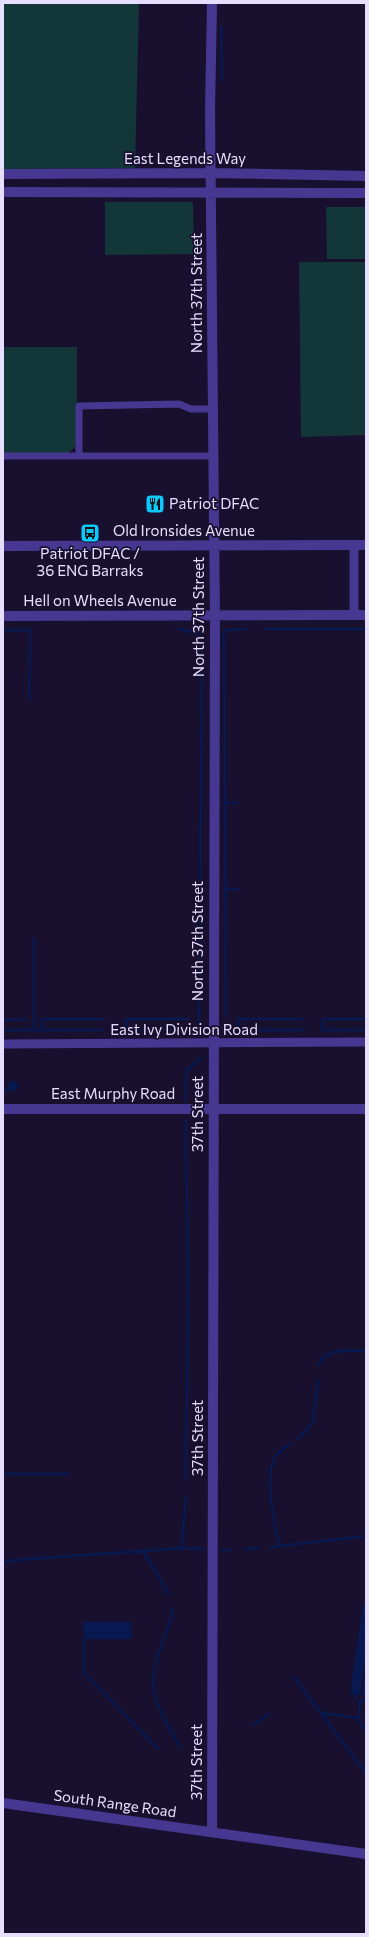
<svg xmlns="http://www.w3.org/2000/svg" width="369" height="1937" viewBox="0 0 369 1937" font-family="Commissioner,sans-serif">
<rect width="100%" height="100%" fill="#19102f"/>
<!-- green -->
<path fill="#133639" d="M3,3H139L135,168L3,169Z
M105,202H193L194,254L105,255Z
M326,207H366V259H327Z
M299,262H366V435L301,437Z
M3,347H77V443L75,447L67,454H3Z"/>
<!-- water -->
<path fill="#071950" d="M8 1086a5 5 0 1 1 10 0a5 5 0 1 1-10 0Z
M363,1604H366V1654L360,1695L350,1694Z
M83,1622H131L132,1639H84Z
M366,1667V1696H362Z"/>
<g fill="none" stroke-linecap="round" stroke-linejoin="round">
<!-- stream -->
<path stroke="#071950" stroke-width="2.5" d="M221,27L222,80
M179,629L198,633L202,665L199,1026L197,1029H186
M264,629H366
M3,630H30L29,700
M225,803H238
M225,889H238
M34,938V1030
M226,1016L224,632L225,630L248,629
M3,1020L26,1019
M3,1030H103
M42,1030V1019H104
M232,1030H304
M239,1030V1019H302
M321,1030H366
M323,1030V1019H366
M186,1034V1029L126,1030V1019H188
M3,1090H9
M185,1100L187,1070L201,1058
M319,1365C324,1347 352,1351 366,1351
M298,1439L313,1423L318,1380
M3,1474H68
M186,1480L188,1293L186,1120
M279,1546C275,1523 264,1481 274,1459C277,1452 284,1448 290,1444
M271,1547L366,1536
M181,1548L186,1496
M244,1549L259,1548
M222,1550H231
M143,1551L169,1594
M3,1561L181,1548L203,1549
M172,1608V1616C166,1634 157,1653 154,1672C150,1700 168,1726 181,1748
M84,1639V1673L158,1749
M294,1677L366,1773
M356,1695V1698L360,1703L358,1720L366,1730
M360,1703L366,1699
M321,1713L358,1718
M255,1724L269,1714"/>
<!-- pedestrian -->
<path stroke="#463891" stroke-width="7" d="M3,456H213
M79,456V406L179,404L191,409H212"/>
<!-- minor -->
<path stroke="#463891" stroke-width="9" d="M354,545V615
M3,1044L366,1042"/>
<!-- tertiary -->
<path stroke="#463891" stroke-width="10" d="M212,3L210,111L215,621L212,1832
M3,174L211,173L366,176
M3,192L366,193
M3,546L366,545
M3,616L366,615
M3,1109H366
M3,1803L366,1854"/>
</g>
<!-- icons -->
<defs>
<symbol id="restaurant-square" viewBox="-11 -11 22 22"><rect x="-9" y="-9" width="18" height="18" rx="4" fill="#0ac9ff" stroke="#19102f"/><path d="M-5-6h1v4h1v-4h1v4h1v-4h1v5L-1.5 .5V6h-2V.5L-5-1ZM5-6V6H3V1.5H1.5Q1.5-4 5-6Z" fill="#111"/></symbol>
<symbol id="bus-square" viewBox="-11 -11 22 22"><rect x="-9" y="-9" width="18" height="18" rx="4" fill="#0ac9ff" stroke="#19102f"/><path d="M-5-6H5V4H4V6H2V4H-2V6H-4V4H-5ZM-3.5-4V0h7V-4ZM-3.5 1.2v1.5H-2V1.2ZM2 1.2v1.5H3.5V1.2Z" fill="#111"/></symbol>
</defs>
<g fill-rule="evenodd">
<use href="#restaurant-square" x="144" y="493" width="22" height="22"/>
<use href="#bus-square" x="79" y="522" width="22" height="22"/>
</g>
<g text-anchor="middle" stroke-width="3.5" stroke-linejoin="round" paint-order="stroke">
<!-- street labels -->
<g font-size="15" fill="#e6deff" stroke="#19102f">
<text x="185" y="164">East Legends Way</text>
<text transform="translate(197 293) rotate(-90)" y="5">North 37th Street</text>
<text x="184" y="536">Old Ironsides Avenue</text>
<text x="100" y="606">Hell on Wheels Avenue</text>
<text transform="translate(199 617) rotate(-90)" y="5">North 37th Street</text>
<text transform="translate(198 941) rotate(-90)" y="5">North 37th Street</text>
<text x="184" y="1035">East Ivy Division Road</text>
<text x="113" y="1099">East Murphy Road</text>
<text transform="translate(198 1114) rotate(-90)" y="5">37th Street</text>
<text transform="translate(198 1438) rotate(-90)" y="5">37th Street</text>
<text transform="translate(197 1762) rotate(-90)" y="5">37th Street</text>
<text transform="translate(115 1804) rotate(8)" y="5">South Range Road</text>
</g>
<!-- poi labels -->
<g font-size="15" fill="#e6deff" stroke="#19102f" text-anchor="start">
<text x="169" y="509">Patriot DFAC</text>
<text x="90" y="559" text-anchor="middle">Patriot DFAC /<tspan x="90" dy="17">36 ENG Barraks</tspan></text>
</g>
</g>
<!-- border -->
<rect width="369" height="1937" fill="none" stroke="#e6deff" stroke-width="8"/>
</svg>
